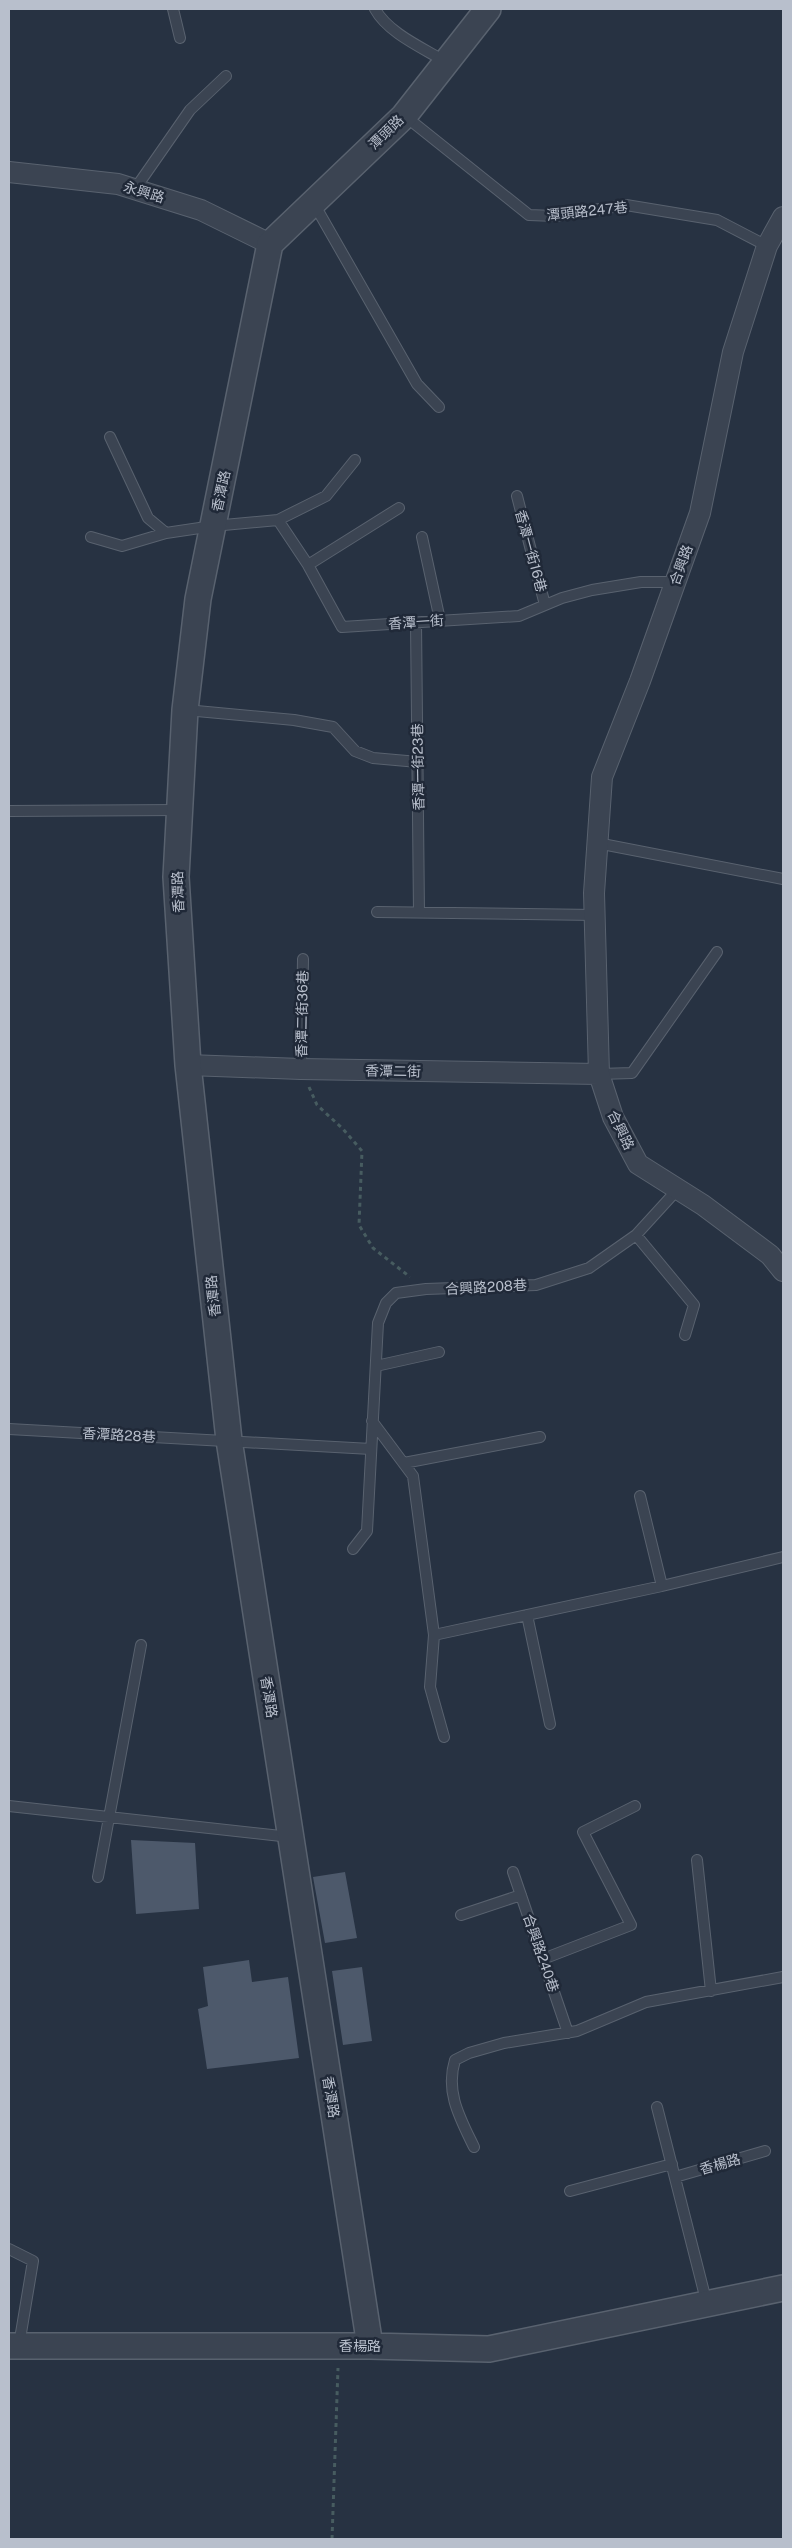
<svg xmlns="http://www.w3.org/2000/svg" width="792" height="2548" viewBox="0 0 792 2548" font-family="'Public Sans','Noto Sans TC',sans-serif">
<rect width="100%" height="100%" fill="#273242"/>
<!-- building -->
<path fill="#4d596b" d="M131,1840L195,1843L199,1909L136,1914Z
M345,1872L357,1938L325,1943L313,1877Z
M249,1960L252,1982L288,1977L299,2058L207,2069L198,2009L208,2006L203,1967Z
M362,1967L372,2041L343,2045L332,1971Z"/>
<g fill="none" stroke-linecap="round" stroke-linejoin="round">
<defs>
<path id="service" d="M173,9L180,38
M375,9C388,33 423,48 446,62
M405,116L529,215L555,216L626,205L717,220L767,246
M135,189L190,110L226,76
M313,202L417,384L439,407
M110,437L148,518L166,533L213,526L278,520L308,565L342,627L519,616L562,598L592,590L641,582H675
M517,496L545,605
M278,520L326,496L355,460
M91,537L122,546L166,533
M422,537L440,620
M308,565L399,508
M416,622L419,913
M186,710L294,720L333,727L355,751L373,758L418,762
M9,811L180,810
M597,843L783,879
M377,912L595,915
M301,1069L303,959
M599,1074L632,1073L717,952
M636,1235L694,1305L685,1335
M376,1366L439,1352
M372,1421L413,1476L434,1635L662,1586L783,1557
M9,1429L371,1449
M404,1463L540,1437
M640,1496L662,1586
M353,1549L367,1531L378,1323L386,1303L396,1293L426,1289L536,1285L589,1268L636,1235L678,1189
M527,1615L550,1724
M434,1635L430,1687L444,1737
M9,1806L290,1837
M697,1860L711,1991
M513,1872L568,2033
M98,1877L141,1645
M461,1915L521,1895
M543,1959L631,1925L583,1832L635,1806
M657,2107L707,2304
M474,2147C460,2118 445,2092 455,2060L469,2053L504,2043L577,2031L646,2002L783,1977
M675,2177L765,2151
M570,2191L672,2164
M9,2249L33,2261L19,2345"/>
<path id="minor" d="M9,172L118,184L201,210L270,244
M783,217L767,246L733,352L700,513L640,681L602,777L594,893L599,1074L613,1117L638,1164L703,1205L770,1255L783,1271
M188,1065L301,1069L599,1074"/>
<path id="tertiary" d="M9,2346H370L489,2349L783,2288
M370,2346L229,1440L188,1065L176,877L185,710L198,599L270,244L404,116L488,9"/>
</defs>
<!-- service casing -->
<use href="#service" stroke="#59626f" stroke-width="12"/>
<!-- minor casing -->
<use href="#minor" stroke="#59626f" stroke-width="22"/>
<!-- tertiary casing -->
<use href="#tertiary" stroke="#59626f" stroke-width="28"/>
<!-- path -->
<path stroke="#475c60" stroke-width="3" stroke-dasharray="4 4" stroke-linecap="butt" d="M309,1087L317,1105L343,1129L362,1151L359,1225L373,1248L410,1277
M332,2539L338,2368"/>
<!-- service -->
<use href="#service" stroke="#3b4452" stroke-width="10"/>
<!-- minor -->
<use href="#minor" stroke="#3b4452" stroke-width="20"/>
<!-- tertiary -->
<use href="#tertiary" stroke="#3b4452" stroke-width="25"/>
</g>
<g text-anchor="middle" stroke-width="5" stroke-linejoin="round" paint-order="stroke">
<!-- street labels -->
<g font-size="14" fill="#b8bfcc" stroke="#202938">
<text transform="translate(386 132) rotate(-44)" y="5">潭頭路</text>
<text transform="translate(144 192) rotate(17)" y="5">永興路</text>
<text transform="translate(587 211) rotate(-6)" y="5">潭頭路247巷</text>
<text transform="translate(221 491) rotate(-78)" y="5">香潭路</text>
<text transform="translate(531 551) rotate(75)" y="5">香潭一街16巷</text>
<text transform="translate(681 565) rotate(-70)" y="5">合興路</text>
<text transform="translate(416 622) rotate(-4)" y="5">香潭一街</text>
<text transform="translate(418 767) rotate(-91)" y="5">香潭一街23巷</text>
<text transform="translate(178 892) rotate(-92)" y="5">香潭路</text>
<text transform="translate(302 1014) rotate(-89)" y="5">香潭二街36巷</text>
<text transform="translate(393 1071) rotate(1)" y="5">香潭二街</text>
<text transform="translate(621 1130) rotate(64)" y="5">合興路</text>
<text transform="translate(486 1287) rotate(-3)" y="5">合興路208巷</text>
<text transform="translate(213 1296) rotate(-96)" y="5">香潭路</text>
<text transform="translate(119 1435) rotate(3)" y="5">香潭路28巷</text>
<text transform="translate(269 1697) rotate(81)" y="5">香潭路</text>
<text transform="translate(541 1953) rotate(71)" y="5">合興路240巷</text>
<text transform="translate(331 2097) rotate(81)" y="5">香潭路</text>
<text transform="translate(720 2164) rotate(-16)" y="5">香楊路</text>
<text x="360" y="2351">香楊路</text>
</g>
</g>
<!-- border -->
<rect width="792" height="2548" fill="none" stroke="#b8bfcc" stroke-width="20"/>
</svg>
